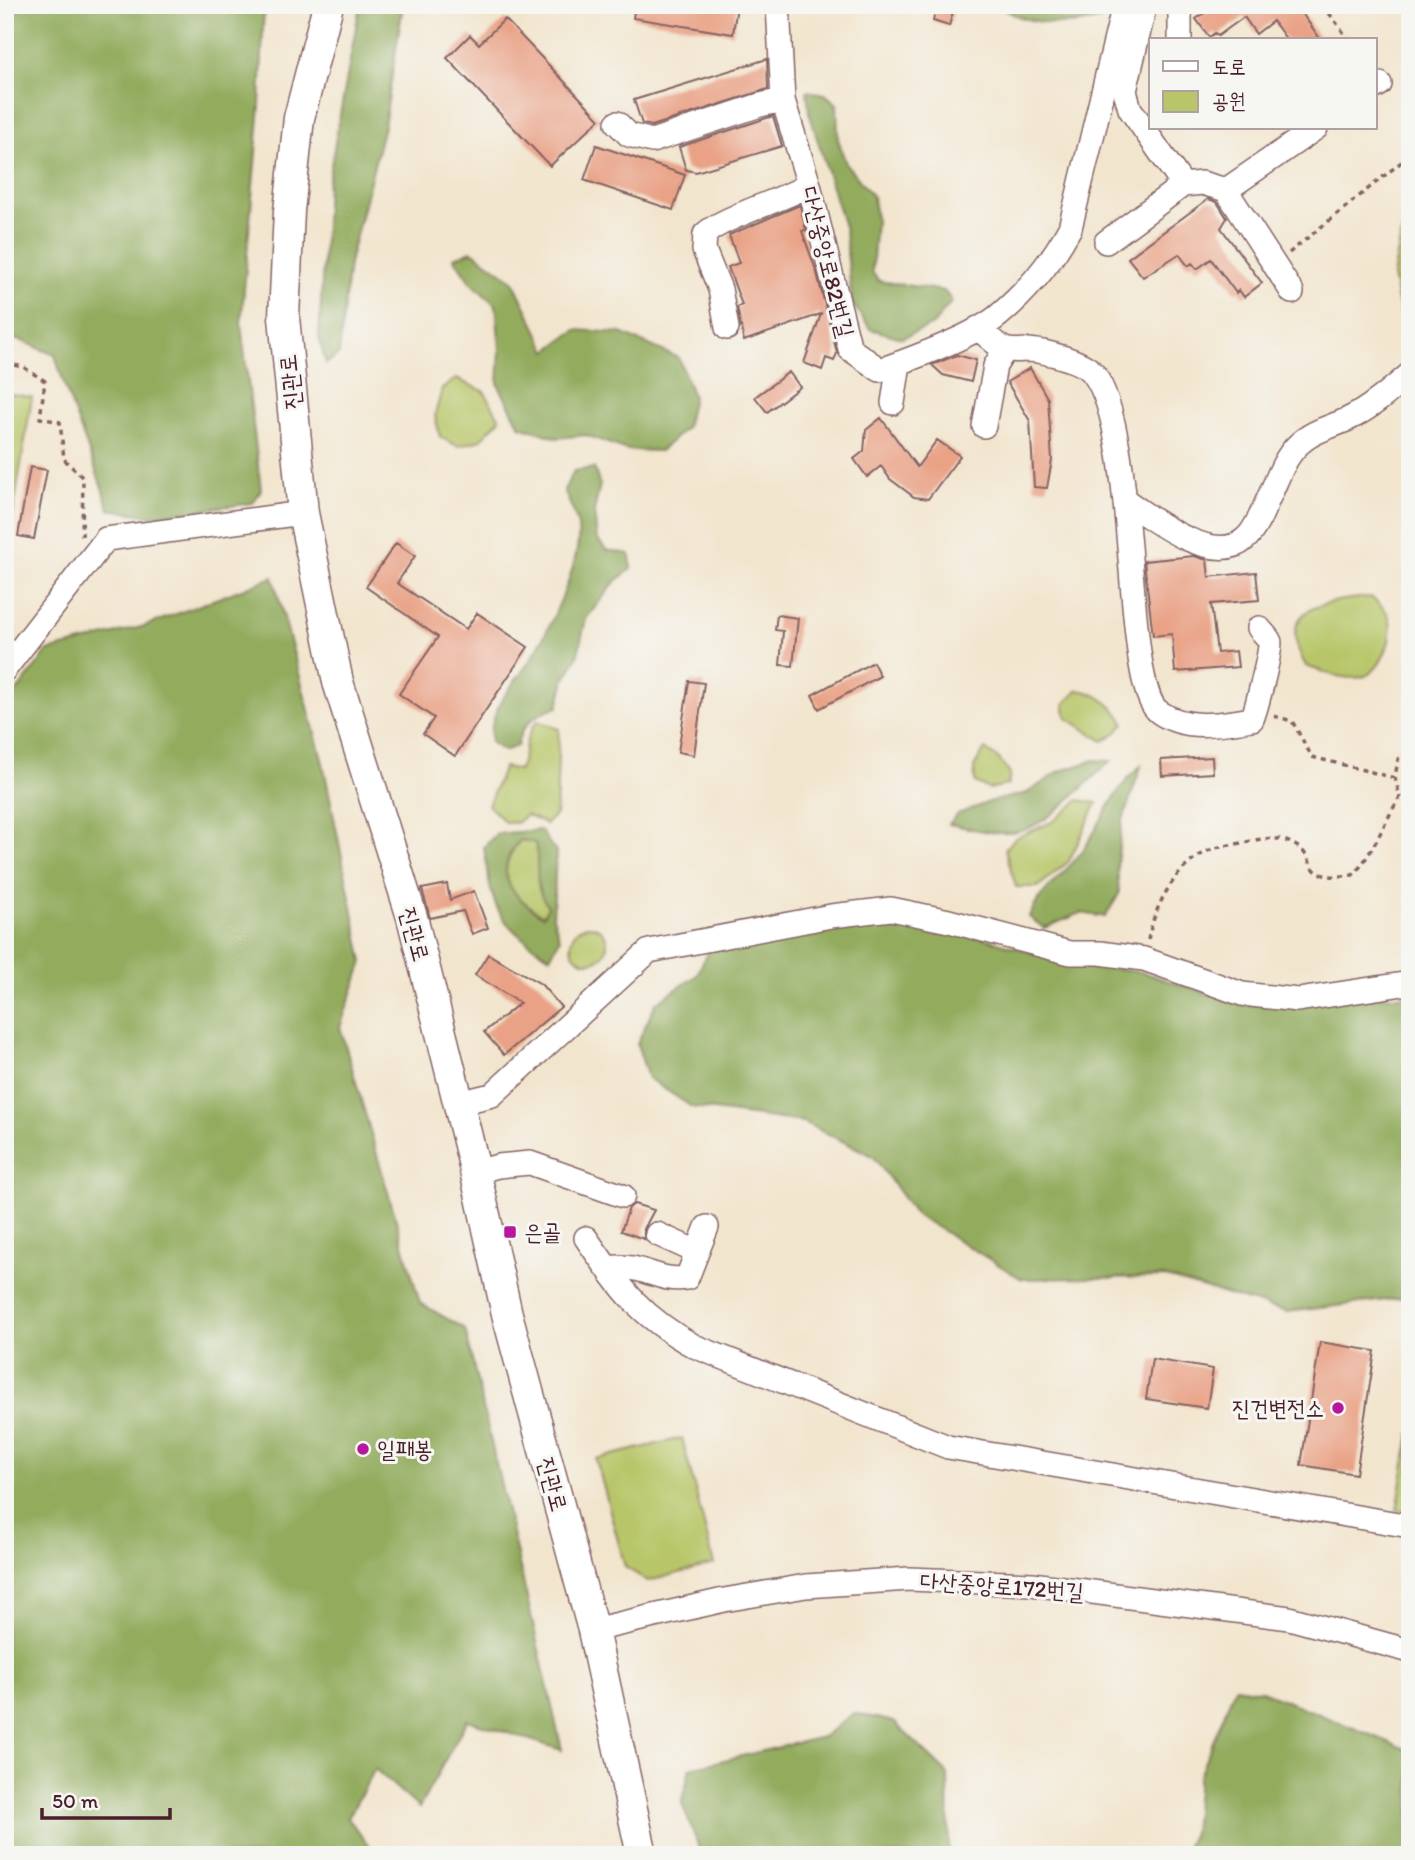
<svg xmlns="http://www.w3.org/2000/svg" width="1415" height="1860" viewBox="0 0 1415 1860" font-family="Itim,'Poor Story',sans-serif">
<rect width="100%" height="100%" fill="#f6f6f2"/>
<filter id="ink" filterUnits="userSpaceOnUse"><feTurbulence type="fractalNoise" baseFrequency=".0143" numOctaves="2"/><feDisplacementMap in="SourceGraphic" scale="14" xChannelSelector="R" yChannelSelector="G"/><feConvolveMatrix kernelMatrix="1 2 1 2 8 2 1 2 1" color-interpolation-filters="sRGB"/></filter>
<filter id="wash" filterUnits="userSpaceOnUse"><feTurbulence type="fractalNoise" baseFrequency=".00686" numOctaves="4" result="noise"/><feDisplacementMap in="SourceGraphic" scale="28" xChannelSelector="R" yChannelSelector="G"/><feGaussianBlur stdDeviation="1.57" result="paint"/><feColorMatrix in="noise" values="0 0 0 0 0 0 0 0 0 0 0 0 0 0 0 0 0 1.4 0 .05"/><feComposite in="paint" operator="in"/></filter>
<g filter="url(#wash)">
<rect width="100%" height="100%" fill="#f2e5ce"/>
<!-- green -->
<path fill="#b8c669" stroke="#81724a" stroke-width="2" d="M1402,230L1410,234V358L1393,276Z
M456,379L484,391L500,419L480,440L458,446L440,437L435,415L442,389Z
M5,393L32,397L5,563Z
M1371,597C1376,602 1384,607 1387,613C1397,630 1384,669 1365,676C1345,682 1324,672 1306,666C1272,607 1325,601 1371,597Z
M1078,690C1096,692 1117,707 1124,723L1117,732L1103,741L1067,718L1064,704Z
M537,721L559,729L556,814L546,824L526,815L516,823L505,822L488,805L504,767L519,770C528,749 522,741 537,721Z
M985,749L999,759L1010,774L1008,785L989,789L975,782L974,767Z
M1079,800L1097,803L1069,861L1038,887H1016L1005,849L1015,838L1054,821Z
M520,840L535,842C541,864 532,888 549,906L543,916C511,895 491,875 520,840Z
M571 944a18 18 0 1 1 36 0a18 18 0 1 1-36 0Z
M1410,1434V1513L1397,1510Z
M682,1438L714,1564L648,1581L625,1567L596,1459Z"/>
<!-- forest -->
<path fill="#92ab5d" stroke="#6e6544" stroke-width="2" fill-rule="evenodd" d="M5,5H264L260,105L241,324L261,490L253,503L151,516L109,509C93,456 70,408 55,355L20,340H5Z
M360,5H403L384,126L349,263L339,354L326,364L319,338L327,187Z
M998,5H1107L1101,19C1070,27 1024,26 998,5Z
M807,91L825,94L837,104L838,139L846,164L873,197L876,220L872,272L879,281L944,291L952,301L933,325L902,338L870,329L852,303L845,230L809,112Z
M472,251L513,281L547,351L576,330L621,333L679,358L693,397L686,428L660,451L627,450L586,435L557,438L520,426L498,384L500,350L496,305L471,283L454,258Z
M594,468L600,485L594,511L597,539L606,550L630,554L631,569L615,582L586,619L577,658L565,679L558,707C537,713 521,723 517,746L504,751L491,743C488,710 511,688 529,662C548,633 583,561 578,526C576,514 568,501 564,490L574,471Z
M273,577L323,763L363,962L340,1027L420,1303L465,1329L562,1750L467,1720L419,1808L375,1769L348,1818L376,1855H5V707L48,651L145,626Z
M1095,760L1111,761C1084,783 1045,832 1009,833C990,834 968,828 949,824L958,814L989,802L1027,793L1060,771Z
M1141,766L1122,823L1117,863L1119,894L1105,917L1081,913L1044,928L1029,917C1042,887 1065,875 1083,850C1104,820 1112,791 1141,766Z
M540,830L556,852L553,917L560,939L550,957C495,922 492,909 484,847L496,834ZM520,840L535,843C541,866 531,886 548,906L543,916C512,897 490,873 520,840Z
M893,917L947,927L1071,964L1142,972L1241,1005L1410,995V1297L1287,1312L1166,1277L1022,1279L915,1214L873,1156L803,1122L692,1107L648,1078L637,1044L656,1003L696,976L711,947Z
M1235,1687L1262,1691L1410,1751V1855H1182L1193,1833L1198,1778Z
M854,1713L894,1722L948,1774L949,1855H702L682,1804L690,1768L823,1737Z"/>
<g id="blocks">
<!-- building -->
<path fill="#e9a286" d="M635,5H737L733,34L633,18Z
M937,5H955L949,26L933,21Z
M1216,5H1296L1321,40H1287L1273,21L1256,34L1244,17L1218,36L1215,33L1209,37L1196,19Z
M505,19L600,119L550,166L447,58L470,35L479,44Z
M767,59L768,89L652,126L642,124L634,100Z
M773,116L782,146L696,172L686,170L679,147Z
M596,145L685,175L673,210L584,180Z
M1208,199L1217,202L1227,218L1221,228L1262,283L1244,297L1239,290L1236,293L1211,259L1197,269L1192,263L1188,266L1179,254L1143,277L1128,258Z
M800,205L806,230L802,231L817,273L837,353L834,361L826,358L822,370L804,363L821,314L744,341L737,307L742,305L728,267L739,263L729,235Z
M957,355L976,360L971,382L943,375L932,365Z
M1030,368L1048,399L1052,460L1047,488L1034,487L1030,421L1007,382Z
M789,372L800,387L767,412L755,397Z
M881,418L917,467L937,440L960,456L928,499L914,497L890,479L881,466L867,477L854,459L864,451L866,430Z
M30,467L47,470L34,539L18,536Z
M396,543L415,556L397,583L466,629L477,613L528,647L455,756L423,734L434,718L399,694L438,637L366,587Z
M1194,556L1207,560L1209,577L1256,572L1259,600L1211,604L1217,653L1236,651L1238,667L1175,672L1172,634L1153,636L1144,561Z
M777,615L798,618L793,666L780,665L783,631L775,630Z
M873,662L880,676L819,709L812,695Z
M689,681L704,683L694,755L678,752Z
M1212,757L1213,773L1162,776L1161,760Z
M447,884L450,900L474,891L488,928L472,934L463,911L430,918L422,889Z
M488,954L541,984L561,1007L504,1055L484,1032L520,1003L475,975Z
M634,1204L654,1210L644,1229V1239L621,1231L629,1208Z
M1320,1342L1375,1351L1356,1474L1301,1465Z
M1152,1359L1213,1369L1207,1408L1146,1399Z"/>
</g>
</g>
<g filter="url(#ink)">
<use href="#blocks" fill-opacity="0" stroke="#856464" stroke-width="2"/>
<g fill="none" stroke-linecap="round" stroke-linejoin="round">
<defs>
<path id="minor" d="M778,5L783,100L809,185L850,349L880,370C911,359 974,336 998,316C1027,292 1052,261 1070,228L1124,5
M1145,5L1125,91L1130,109L1183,185
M1180,40V5
M1375,87L1380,84
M617,123L629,135L652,141L760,105L783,100
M1226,190L1316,128
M1106,242L1183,185L1202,183L1226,190L1292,292
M727,328L720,289L704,250L705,234C723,217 783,200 809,185
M978,328C986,335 994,343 1003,348C1010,352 1021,350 1029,350C1044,351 1084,361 1093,373C1140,433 1122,686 1159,712C1186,731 1221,724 1252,719C1255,714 1272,648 1270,642C1268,637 1262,632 1259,628
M893,403L899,363
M984,426L995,366L1005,350
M1125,500C1150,518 1214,567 1245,539C1255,531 1264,509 1269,497C1279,476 1285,453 1305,439C1319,428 1339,425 1354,416C1375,405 1392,389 1410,374
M5,669L106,539L303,513
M459,1103L492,1095L649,951L831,916L891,909L949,921L1070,953H1100L1144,959L1242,994L1298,1000L1410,983
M476,1172L498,1166L530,1163L623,1196
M657,1234L697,1252
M586,1238C621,1288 638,1315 694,1346L948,1447L1410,1526
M607,1268C642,1262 657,1283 687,1278L707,1227
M593,1630L724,1600L806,1586L909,1579L1032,1584L1289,1618L1410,1651"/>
<path id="major" d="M328,5L299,118L289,211L284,317L303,513L338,682L412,917L472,1157L507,1314L593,1630L642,1855"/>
</defs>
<!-- minor casing -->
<use href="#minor" stroke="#856464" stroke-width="26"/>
<!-- major casing -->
<use href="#major" stroke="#856464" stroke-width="33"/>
<!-- path -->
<path stroke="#856464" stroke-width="3.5" stroke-dasharray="5 5" stroke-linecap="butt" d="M1323,5L1349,40
M1289,253L1410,155
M5,363L23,367L45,381L40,418L60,422L64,459L83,478L82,536
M1274,716L1292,721L1312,757L1395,778
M1148,940C1155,905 1175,866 1210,850C1219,846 1232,845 1241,843C1257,840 1273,835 1289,842C1324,857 1295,882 1353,875C1373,854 1384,822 1400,797L1395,778L1398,759L1410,754"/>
<!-- minor -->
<use href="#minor" stroke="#fff" stroke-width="23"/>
<!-- major -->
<use href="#major" stroke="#fff" stroke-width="30"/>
</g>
</g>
<!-- markers -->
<g fill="#b5179e" stroke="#f6f6f2" stroke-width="2.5">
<rect x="503" y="1225" width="14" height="14" rx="3.5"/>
<circle cx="1338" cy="1408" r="7"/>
<circle cx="363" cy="1449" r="7"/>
</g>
<g text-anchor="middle" stroke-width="6" stroke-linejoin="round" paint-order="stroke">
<!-- street labels -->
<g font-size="23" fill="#4a1f2b" stroke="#f6f6f2">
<text transform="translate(828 262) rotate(76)" y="8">다산중앙로82번길</text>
<text transform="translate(290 382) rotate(-96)" y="8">진관로</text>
<text transform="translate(415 934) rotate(75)" y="8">진관로</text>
<text transform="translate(553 1484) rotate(75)" y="8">진관로</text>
<text transform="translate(1002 1586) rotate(4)" y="8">다산중앙로172번길</text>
</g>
<!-- poi labels -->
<g font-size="23" fill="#4a1f2b" stroke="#f6f6f2" text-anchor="start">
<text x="524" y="1240">은골</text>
<text x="1324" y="1416" text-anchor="end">진건변전소</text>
<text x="377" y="1457">일패봉</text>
</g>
</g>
<!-- margin -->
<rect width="1415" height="1860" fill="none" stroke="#f6f6f2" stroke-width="28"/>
<!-- legend -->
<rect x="1149" y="38" width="228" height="91" fill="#f6f6f2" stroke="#b1a0a2" stroke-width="2"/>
<rect x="1163" y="61" width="35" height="10" fill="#ffffff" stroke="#b1a0a2" stroke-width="2"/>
<text x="1212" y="74" font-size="21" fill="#4a1f2b">도로</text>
<rect x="1163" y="91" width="35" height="21" fill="#b8c669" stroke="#b1a0a2" stroke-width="2"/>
<text x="1212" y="108" font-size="21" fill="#4a1f2b">공원</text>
<!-- scale -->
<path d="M42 1808v10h128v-10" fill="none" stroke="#4a1f2b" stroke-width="3.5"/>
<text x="52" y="1808" font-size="21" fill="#4a1f2b" stroke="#f6f6f2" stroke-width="5" paint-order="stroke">50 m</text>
</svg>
